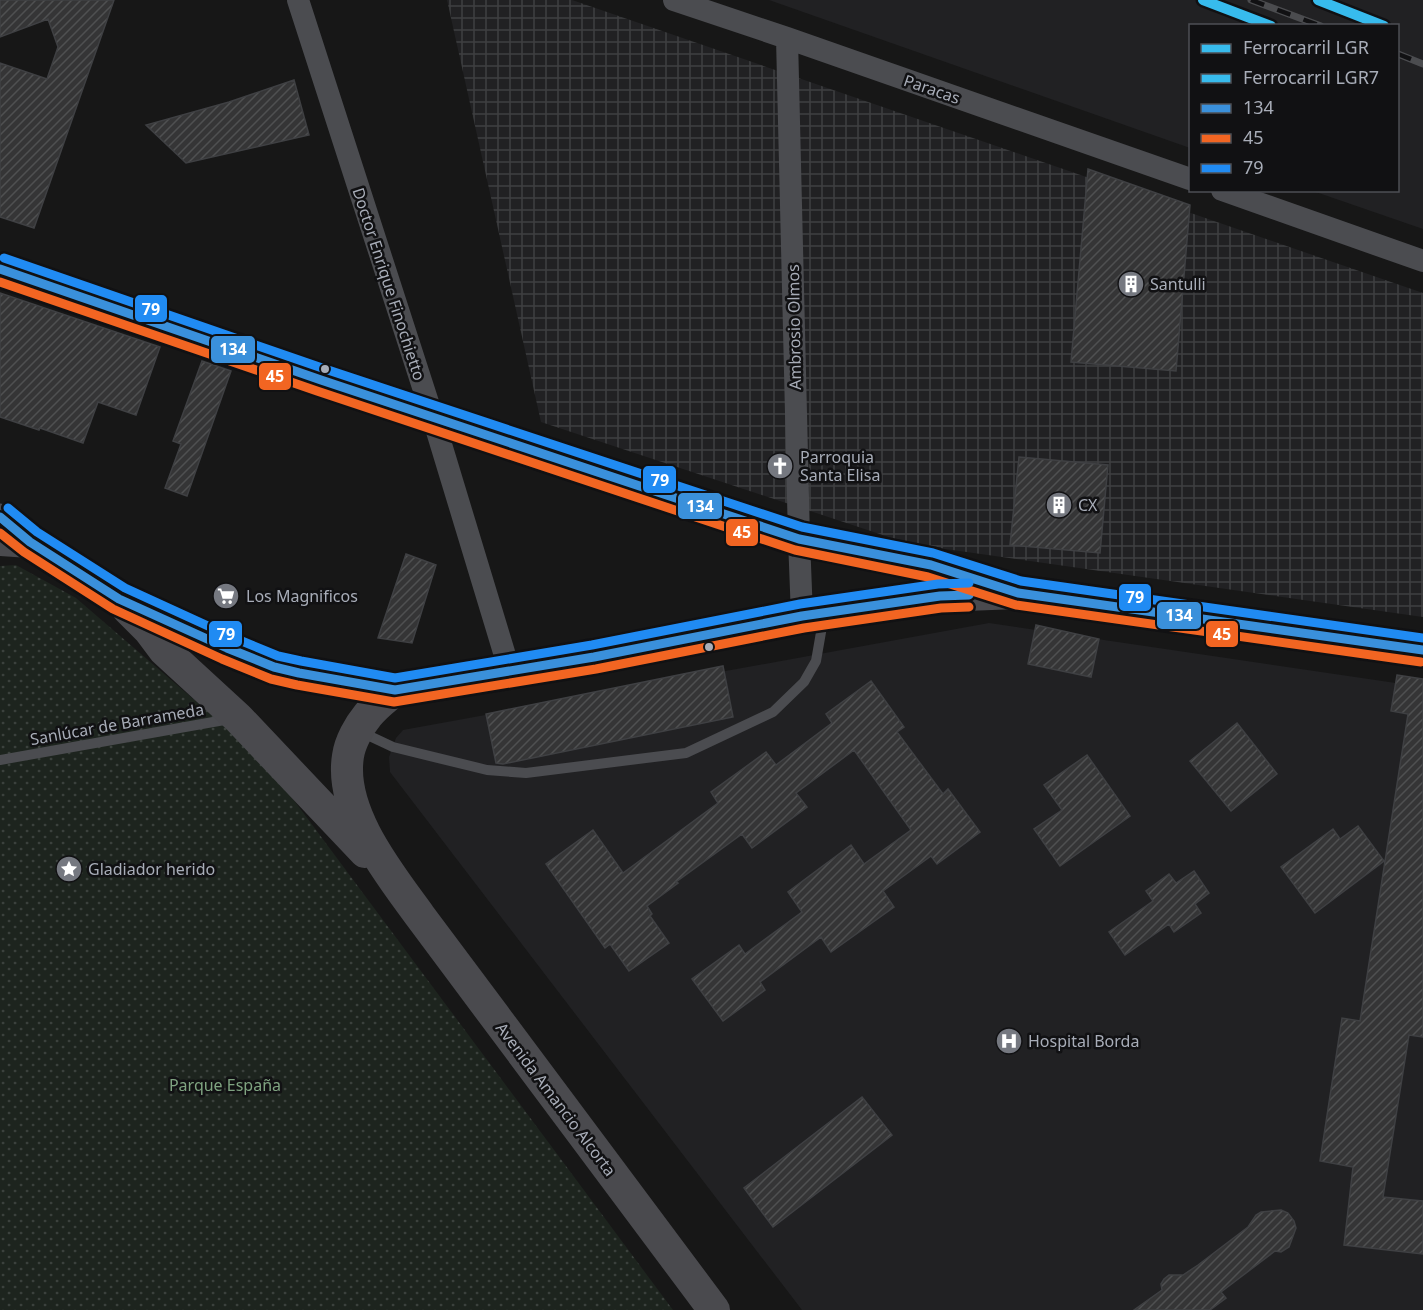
<svg xmlns="http://www.w3.org/2000/svg" width="1423" height="1310" viewBox="0 0 1423 1310" font-family="'Noto Sans',sans-serif">
<defs>
<pattern id="industrial-grid" width="8" height="8" patternUnits="userSpaceOnUse" patternTransform="scale(1.5)"><rect width="8" height="8" fill="#212123"/><path d="M0 4h8M4 0v8" fill="none" stroke="#3e3f41"/></pattern>
<pattern id="grass-dots" width="8" height="8" patternUnits="userSpaceOnUse" patternTransform="scale(1.5)"><rect width="8" height="8" fill="#1d241e"/><path d="M2 2h.1M6 6h.1" fill="none" stroke="#3b413d" stroke-width="1.8" stroke-linecap="round"/></pattern>
<pattern id="building-hatch" width="6" height="6" patternUnits="userSpaceOnUse" patternTransform="scale(1.5)"><rect width="6" height="6" fill="#353536"/><path d="M-1 1l2-2M0 6l6-6M5 7l2-2" fill="none" stroke="#4f5051"/></pattern>
</defs>
<rect width="100%" height="100%" fill="#171717"/>
<!-- built -->
<path fill="#212123" d="M769,0H1423V229L1313,191L1398,190V26H1190V148Z
M989,623L1423,687V1310H802L390,772L389,757L396,738L403,730Z"/>
<!-- industrial -->
<path fill="url(#industrial-grid)" d="M447,0H572L1423,293V617L910,544L541,422Z"/>
<!-- grass -->
<path fill="url(#grass-dots)" d="M16,565L76,598L264,760L673,1310H0V566Z"/>
<!-- building -->
<path fill="url(#building-hatch)" stroke="#3f4043" stroke-width="1.5" d="M0,0H114L34,228L0,217V63L47,79L58,47L48,19L0,37Z
M294,80L309,135L186,163L146,125L229,102Z
M1088,169L1190,205L1176,371L1071,362Z
M0,293L160,347L136,415L98,402L83,443L40,428L39,430L0,417Z
M202,361L231,371L187,496L165,488L181,444L173,441Z
M1019,457L1108,465L1100,553L1010,545Z
M406,554L436,565L412,643L378,638Z
M1036,625L1099,639L1091,677L1028,664Z
M723,666L733,717L503,764L496,763L486,714Z
M1397,675L1423,679V1037L1409,1035L1383,1197L1423,1201V1254L1344,1245L1353,1167L1320,1161L1342,1018L1360,1021L1408,714L1391,711Z
M871,681L904,727L897,732L943,794L948,789L980,832L937,864L931,856L883,891L894,907L831,952L821,937L760,982L765,990L723,1021L692,979L739,945L745,954L802,912L788,892L851,845L864,864L911,830L854,750L796,793L807,807L752,848L742,834L676,882L678,883L647,906L652,914L650,916L669,943L629,971L610,944L605,948L546,864L593,830L623,873L718,803L711,792L766,752L776,765L832,723L826,714Z
M1237,723L1277,774L1231,811L1190,761Z
M1087,755L1130,816L1060,866L1034,829L1062,810L1044,785Z
M1358,826L1384,861L1315,913L1281,867L1333,829L1340,839Z
M1194,871L1209,893L1195,904L1201,913L1174,932L1169,924L1125,955L1109,932L1153,901L1146,891L1169,874L1176,883Z
M862,1097L892,1135L773,1227L744,1188Z
M1281,1210L1288,1213L1294,1221L1296,1228L1289,1247L1281,1252L1275,1251L1221,1292L1226,1298L1210,1310H1134L1162,1290L1161,1284L1164,1279L1169,1275H1183L1198,1265L1248,1227L1256,1215L1261,1212Z"/>
<g fill="none" stroke-linecap="round" stroke-linejoin="round">
<!-- service -->
<path stroke="#4b4c50" stroke-width="10" d="M361,732L393,747L487,770L526,773L686,753L773,712L804,682L816,661L824,615
M0,760L230,719"/>
<!-- minor -->
<path stroke="#4b4c50" stroke-width="22" d="M298,0L433,418L510,672
M674,0L787,38L1190,179
M787,38L799,539L802,616
M1222,190L1423,261"/>
<!-- tertiary -->
<path stroke="#4b4c50" stroke-width="27" d="M0,269L321,380L799,539L931,565L1009,590
M0,517L30,542"/>
<!-- secondary -->
<path stroke="#4a4a4e" stroke-width="32" d="M0,540L30,542L119,599L249,658L299,673L395,690L594,657L802,616L940,596L1018,593L1423,650
M128,609L149,630L164,650L238,718L365,852
M395,690C386,698 376,705 368,715C359,726 350,742 348,756C339,812 389,873 420,916L714,1310"/>
<defs>
<path id="rail" d="M1251,0L1321,26
M1398,54L1423,64"/>
</defs>
<!-- rail casing -->
<use href="#rail" stroke="#4b4c4f" stroke-width="7"/>
<!-- rail -->
<use href="#rail" stroke="#111113" stroke-width="4.5" stroke-dasharray="14" stroke-linecap="butt"/>
<defs>
<path id="bus-1" d="M0,269L321,380L799,539L931,565L1018,593L1423,650
M0,517L30,542L119,599L227,648L274,667L299,673L395,690L594,657L802,616L940,596L969,595"/>
<path id="bus-2" d="M0,282L317,391L795,550L928,577L1016,605L1421,662
M0,533L24,552L113,609L222,659L271,679L297,685L394,702L596,669L804,628L941,608L969,607"/>
<path id="bus-3" d="M4,258L325,369L802,527L933,553L1021,581L1423,638
M8,508L37,532L125,588L232,637L278,656L301,661L395,678L592,645L800,604L938,584L969,583"/>
</defs>
<!-- bus-1 casing -->
<use href="#bus-1" stroke="#111113" stroke-width="14"/>
<!-- bus-2 casing -->
<use href="#bus-2" stroke="#111113" stroke-width="14"/>
<!-- bus-3 casing -->
<use href="#bus-3" stroke="#111113" stroke-width="14"/>
<!-- bus-1 -->
<use href="#bus-1" stroke="#3a90db" stroke-width="9"/>
<!-- bus-2 -->
<use href="#bus-2" stroke="#f26522" stroke-width="9"/>
<!-- bus-3 -->
<use href="#bus-3" stroke="#208bf3" stroke-width="9"/>
<defs>
<path id="rail-1" d="M1318,0L1384,26"/>
<path id="rail-2" d="M1203,0L1271,26"/>
</defs>
<!-- rail-1 casing -->
<use href="#rail-1" stroke="#111113" stroke-width="15"/>
<!-- rail-2 casing -->
<use href="#rail-2" stroke="#111113" stroke-width="15"/>
<!-- rail-1 -->
<use href="#rail-1" stroke="#37bbed" stroke-width="10"/>
<!-- rail-2 -->
<use href="#rail-2" stroke="#37bbed" stroke-width="10"/>
</g>
<!-- icons -->
<defs>
<symbol id="building-disc" viewBox="-11 -11 22 22"><circle r="9.5" fill="#757880" stroke="#111113"/><path d="M-4-6H4V6H1V3H-1V6H-4ZM-2.5-4.3h1.7v1.8h-1.7ZM.8-4.3h1.7v1.8H.8ZM-2.5-1h1.7V.8h-1.7ZM.8-1h1.7V.8H.8Z" fill="#fff"/></symbol>
<symbol id="church-disc" viewBox="-11 -11 22 22"><circle r="9.5" fill="#757880" stroke="#111113"/><path d="M-1.2-6h2.4v3.5h3.3v2.4h-3.3V6h-2.4V-.1h-3.3v-2.4h3.3Z" fill="#fff"/></symbol>
<symbol id="supermarket-disc" viewBox="-11 -11 22 22"><circle r="9.5" fill="#757880" stroke="#111113"/><path d="M-6-5.5h2.5l.6 2H6L4.5 2H-2.5L-4.4-4H-6ZM-1.5 3.2a1.3 1.3 0 1 0 .1 0ZM3 3.2a1.3 1.3 0 1 0 .1 0Z" fill="#fff"/></symbol>
<symbol id="sight-disc" viewBox="-11 -11 22 22"><circle r="9.5" fill="#757880" stroke="#111113"/><path d="M0-6L1.8-2.2L6-1.7L2.9 1.2L3.7 5.4L0 3.3L-3.7 5.4L-2.9 1.2L-6-1.7L-1.8-2.2Z" fill="#fff"/></symbol>
<symbol id="hospital-disc" viewBox="-11 -11 22 22"><circle r="9.5" fill="#757880" stroke="#111113"/><path d="M-5-5h3v3.5h4V-5h3V5h-3V1.5h-4V5h-3Z" fill="#fff"/></symbol>
</defs>
<g fill-rule="evenodd">
<use href="#building-disc" x="1116" y="269" width="30" height="30"/>
<use href="#church-disc" x="765" y="451" width="30" height="30"/>
<use href="#building-disc" x="1044" y="490" width="30" height="30"/>
<use href="#supermarket-disc" x="211" y="581" width="30" height="30"/>
<use href="#sight-disc" x="54" y="854" width="30" height="30"/>
<use href="#hospital-disc" x="994" y="1026" width="30" height="30"/>
</g>
<!-- markers -->
<g fill="#a8adb8" stroke="#111113" stroke-width="2">
<circle cx="325" cy="369" r="5"/>
<circle cx="709" cy="647" r="5"/>
</g>
<g text-anchor="middle" stroke-width="5" stroke-linejoin="round" paint-order="stroke">
<!-- street labels -->
<g font-size="16" fill="#a8adb8" stroke="#111113">
<text transform="translate(932 89) rotate(19)" y="6">Paracas</text>
<text transform="translate(389 284) rotate(72)" y="6">Doctor Enrique Finochietto</text>
<text transform="translate(794 327) rotate(-91)" y="6">Ambrosio Olmos</text>
<text transform="translate(117 724) rotate(-10)" y="6">Sanlúcar de Barrameda</text>
<text transform="translate(556 1099) rotate(53)" y="6">Avenida Amancio Alcorta</text>
</g>
<!-- poi labels -->
<g font-size="16" fill="#a8adb8" stroke="#111113" text-anchor="start">
<text x="1150" y="290">Santulli</text>
<text x="800" y="463">Parroquia<tspan x="800" dy="18">Santa Elisa</tspan></text>
<text x="1078" y="511">CX</text>
<text x="246" y="602">Los Magnificos</text>
<text x="88" y="875">Gladiador herido</text>
<text x="1028" y="1047">Hospital Borda</text>
</g>
<!-- park labels -->
<g font-size="16" fill="#7fa381" stroke="#111113">
<text x="225" y="1091">Parque España</text>
</g>
</g>
<g stroke="#111113" stroke-width="2">
<rect x="134" y="294" width="34" height="29" rx="6" fill="#208bf3"/>
<rect x="210" y="335" width="46" height="29" rx="6" fill="#3a90db"/>
<rect x="258" y="362" width="34" height="29" rx="6" fill="#f26522"/>
<rect x="642" y="465" width="35" height="29" rx="6" fill="#208bf3"/>
<rect x="677" y="492" width="46" height="28" rx="6" fill="#3a90db"/>
<rect x="725" y="518" width="34" height="29" rx="6" fill="#f26522"/>
<rect x="1118" y="583" width="34" height="29" rx="6" fill="#208bf3"/>
<rect x="1156" y="601" width="46" height="29" rx="6" fill="#3a90db"/>
<rect x="1205" y="620" width="34" height="28" rx="6" fill="#f26522"/>
<rect x="208" y="620" width="35" height="28" rx="6" fill="#208bf3"/>
</g>
<g font-size="16" text-anchor="middle" font-weight="bold" fill="#fff">
<text x="151" y="315">79</text>
<text x="233" y="355">134</text>
<text x="275" y="382">45</text>
<text x="660" y="486">79</text>
<text x="700" y="512">134</text>
<text x="742" y="538">45</text>
<text x="1135" y="603">79</text>
<text x="1179" y="621">134</text>
<text x="1222" y="640">45</text>
<text x="226" y="640">79</text>
</g>
<!-- legend -->
<rect x="1189" y="24" width="210" height="168" fill="#111113" stroke="#4d4f55" stroke-width="1.5"/>
<rect x="1201" y="44" width="30" height="9" fill="#37bbed" stroke="#4d4f55" stroke-width="1.5"/>
<text x="1243" y="54" font-size="18" fill="#a8adb8">Ferrocarril LGR</text>
<rect x="1201" y="74" width="30" height="9" fill="#37bbed" stroke="#4d4f55" stroke-width="1.5"/>
<text x="1243" y="84" font-size="18" fill="#a8adb8">Ferrocarril LGR7</text>
<rect x="1201" y="104" width="30" height="9" fill="#3a90db" stroke="#4d4f55" stroke-width="1.5"/>
<text x="1243" y="114" font-size="18" fill="#a8adb8">134</text>
<rect x="1201" y="134" width="30" height="9" fill="#f26522" stroke="#4d4f55" stroke-width="1.5"/>
<text x="1243" y="144" font-size="18" fill="#a8adb8">45</text>
<rect x="1201" y="164" width="30" height="9" fill="#208bf3" stroke="#4d4f55" stroke-width="1.5"/>
<text x="1243" y="174" font-size="18" fill="#a8adb8">79</text>
</svg>
